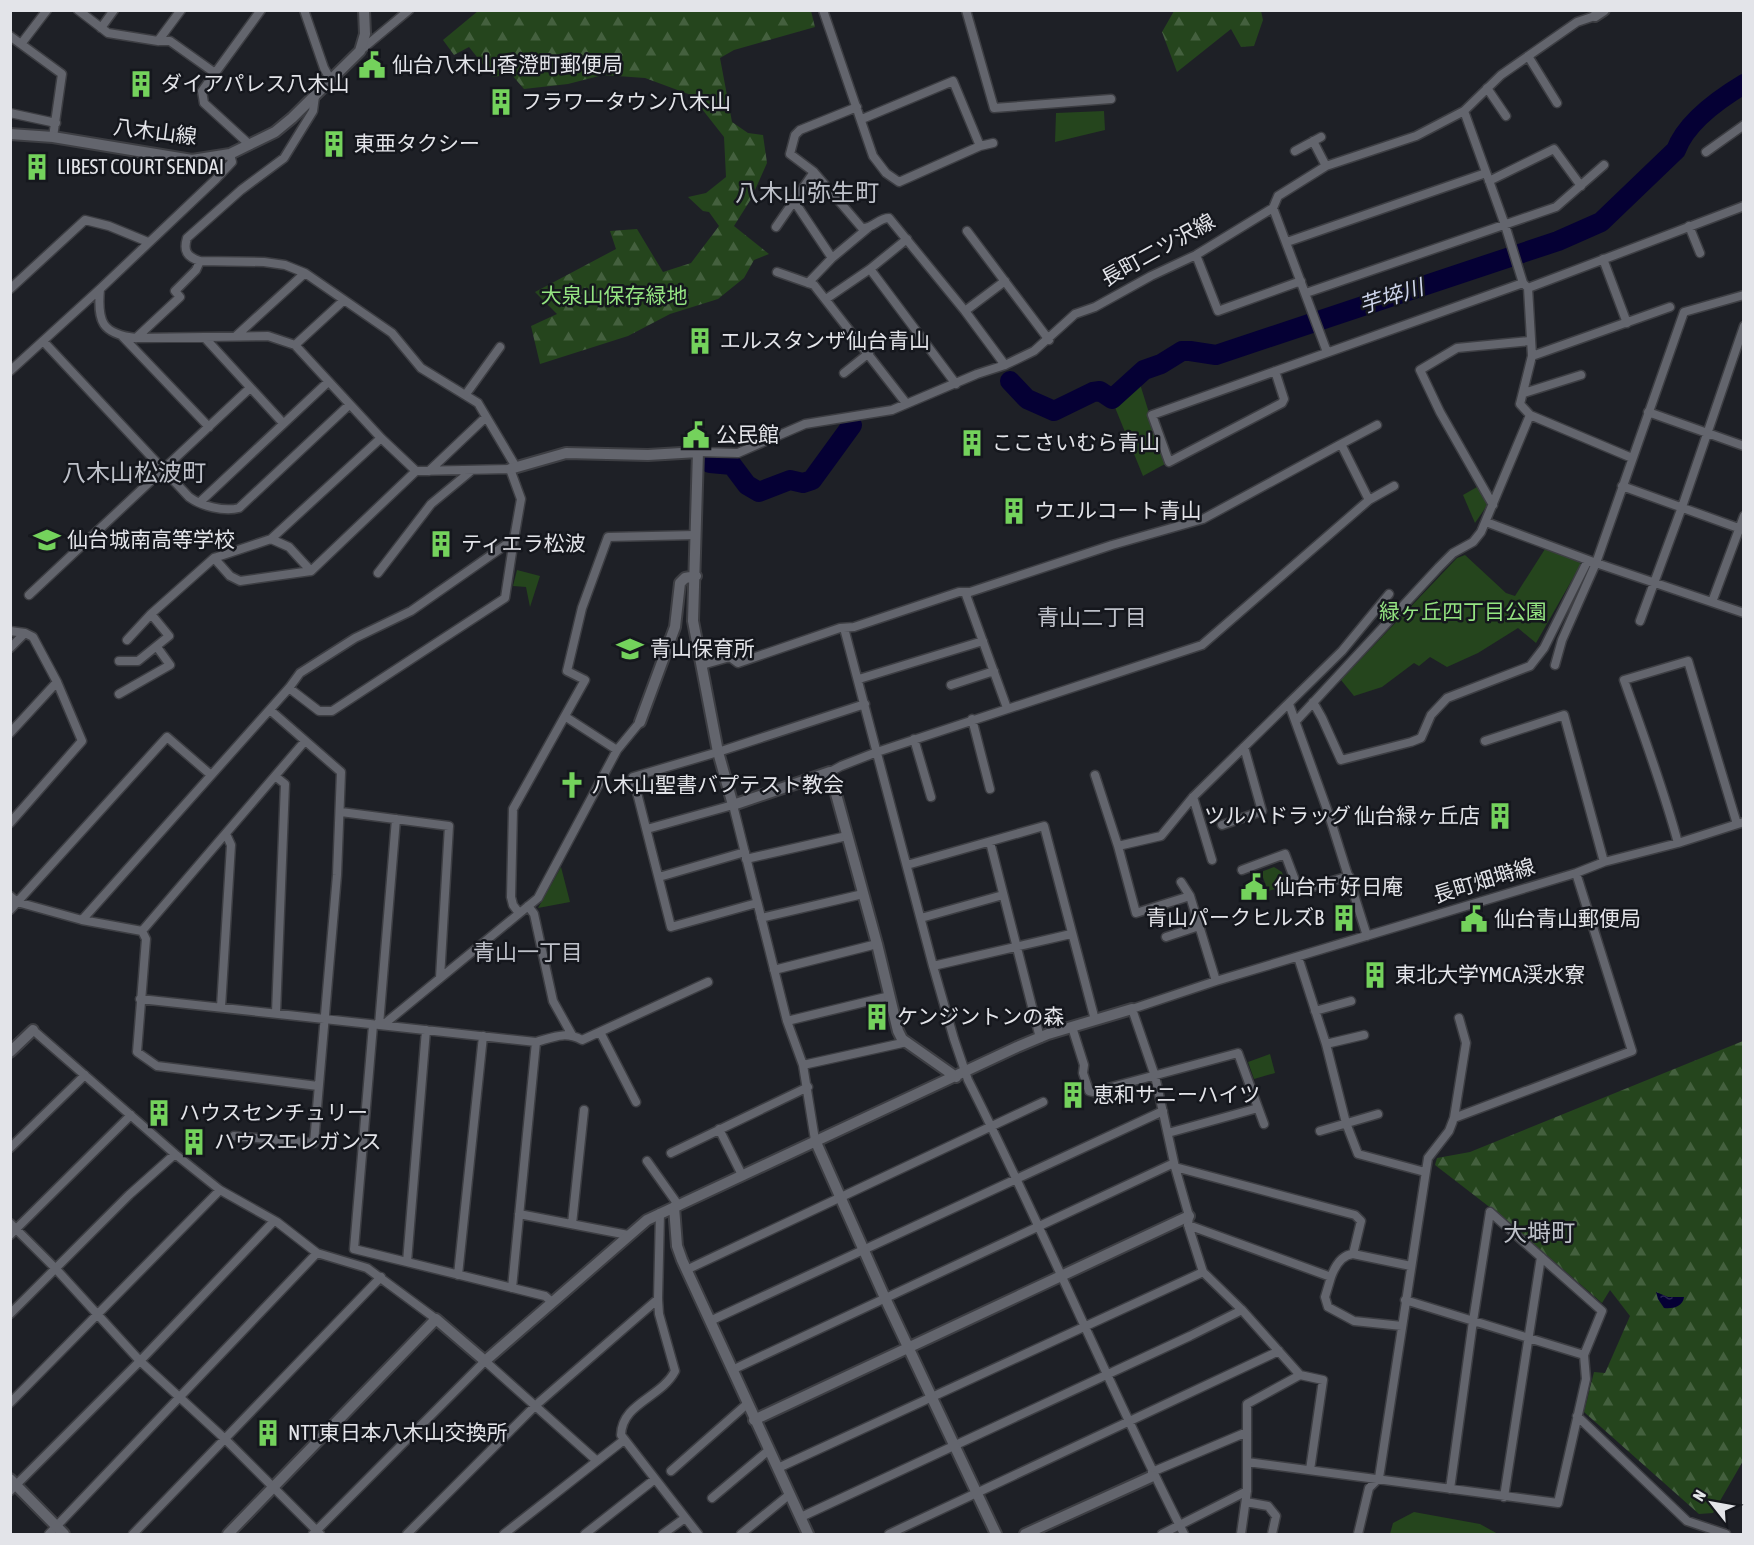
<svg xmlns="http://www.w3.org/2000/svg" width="1754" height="1545" viewBox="0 0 1754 1545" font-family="'Asap Condensed','Noto Sans JP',sans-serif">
<defs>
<pattern id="forest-firs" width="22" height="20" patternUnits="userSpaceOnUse" patternTransform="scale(1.5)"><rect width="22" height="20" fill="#25451d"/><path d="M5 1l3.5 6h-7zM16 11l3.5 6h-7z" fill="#44603e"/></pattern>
<pattern id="water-ripples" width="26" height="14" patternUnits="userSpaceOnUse" patternTransform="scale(1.5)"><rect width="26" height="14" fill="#050034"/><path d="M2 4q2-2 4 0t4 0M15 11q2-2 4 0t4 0" fill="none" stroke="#292551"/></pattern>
</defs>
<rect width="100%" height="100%" fill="#1e2026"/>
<!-- green -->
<path fill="#25451d" d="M1104,111L1105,130L1055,142L1056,113Z
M1140,384L1165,464L1143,476L1114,405Z
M1477,487L1488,504L1475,523L1463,495Z
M1545,549L1578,559L1581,564L1536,643L1518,628L1478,653L1447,667L1430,657L1419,666L1414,663L1382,687L1354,696L1341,680L1457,558L1465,555L1506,593L1515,596Z
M517,570L540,576L530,607L526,587L513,586Z
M561,867L570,902L538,908Z
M1274,867L1282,872L1286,886L1268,891L1261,872Z
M1270,1054L1275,1073L1254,1079L1248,1062Z
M1414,1512L1480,1524L1498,1534H1390L1393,1523Z"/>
<!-- forest -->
<path fill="url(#forest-firs)" d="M478,11H811L815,27L734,50L720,58L732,122L748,133L763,135L767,163L751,199L734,226L769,254L754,260L744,278L718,299L670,314L628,336L540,364L531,326L557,314L535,292L616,249L610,231L637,229L663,272L691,263L719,226L709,212L703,211L688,197L706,193L726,177L724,137L691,95L645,78L603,75L568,84L524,89L511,74L493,77L469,47L454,55L443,40Z
M1174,11H1261L1263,20L1254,46L1241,47L1231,29L1177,72L1162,32Z
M1743,1041V1461L1713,1513L1699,1514L1584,1412L1594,1372L1605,1373L1630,1316L1610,1290L1602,1303L1505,1219L1435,1165L1437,1158L1470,1152Z"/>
<!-- water -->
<path fill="url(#water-ripples)" d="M1656,1292L1668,1297H1684C1683,1307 1672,1309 1664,1308L1658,1299Z"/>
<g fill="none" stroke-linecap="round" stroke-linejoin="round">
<!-- river -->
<path stroke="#050034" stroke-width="20" d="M1010,381L1027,399L1054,411L1093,392L1100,391L1112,399L1144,370L1161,364L1182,351H1190L1216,355L1558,241L1601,222L1676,150C1686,123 1719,99 1744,84
M710,463L732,465L747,485L759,492L790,480L803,483L812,480L852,425"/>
<defs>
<path id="minor" d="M78,10L108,33L158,41H170L215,73
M304,10L324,68L330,79
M823,10L873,156L886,173L899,182L980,146L993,143
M966,10L994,108L1111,99
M101,28L114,10
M10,36L62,74L53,137
M158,41L181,10
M21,44L47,10
M361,50L409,10
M1528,56L1557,103
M1487,88L1506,116
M315,96L313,111L284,158L241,190L187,238C183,251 187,257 200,261L264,262L285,265L305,273L392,333L421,368L478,403L516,467
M857,107L800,130L795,135L790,154L814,172L862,228C873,229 878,218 889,218L965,311L1005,365
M1464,111L1505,225L1523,283L1528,288L1532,356L1520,404L1530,415L1632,458
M10,113L56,123
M862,119L953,81L980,146
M1313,141L1326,166
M250,145L204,103L202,91L261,10
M1295,151L1321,137
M1706,152L1744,125
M1489,181L1554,149L1581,186
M794,201L832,258
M1273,208L1327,352
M1689,226L1700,253
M776,227L814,172
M967,231L1049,340
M1287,242L1486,173
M1196,255L1218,311L1301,281
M1603,259L1627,323
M870,269L956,384
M777,272L814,285L906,403
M808,283L832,258L868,228
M1528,288L1744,206
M10,289L85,220L109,226L148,242
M1306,293L1556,207L1604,165
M826,299L870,269L907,239
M965,311L1005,281
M122,336L209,427
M236,336L305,273
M136,338L180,297L175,291L196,270L200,261
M205,338L283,423
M43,341L189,497C201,506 224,512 239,508L349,405
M295,345L343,301
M1532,356L1670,307
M10,371L100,289L216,179L232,162L230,154
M1275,371L1284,399L1282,403L1169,462L1152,415L1523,283
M844,373L869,353
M1524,393L1581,375
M466,394L500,347
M1648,412L1744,446
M1341,444L1377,425
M698,452L738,453L805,424L892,410L977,374L1005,365L1034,351L1075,314L1095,307L1151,276L1196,255L1273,208L1278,196L1326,166L1416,136L1464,111L1501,75L1577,22L1595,16
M429,471L486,417
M1622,486L1744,530
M1369,500L1394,486
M200,502L328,382
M1493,505L1440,412L1420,370L1457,348L1530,341
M1486,522L1596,563L1744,613
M271,539L289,547L311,571
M214,558L230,576L240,581L311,571L416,471
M378,573L431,504L471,471
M965,592L1007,708
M29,595L250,388
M1712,602L1744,516
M1640,621L1682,507L1744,326
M844,628L933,966L954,1039L968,1080C1044,1230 1108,1385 1184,1534
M10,631L25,633
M127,640L151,614
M10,648L25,633L33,637L57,682L82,741L10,823
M119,661H138L169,636L151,614L214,558L271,539L381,438
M702,665L730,657L738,663L840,628L854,627L959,592H970L1112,545L1203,519L1341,444L1369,500L1202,645L877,752L841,766L830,772
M1555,665L1562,640L1596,563L1684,312L1744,295
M859,679L983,641
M951,685L994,671
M289,688L319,711H332L505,598L514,539
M119,694L170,665L157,647
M1313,702L1322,718L1341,760L1411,742L1421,738L1431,715L1447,698L1530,666L1544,648L1588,560
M1289,704L1328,812L1367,936
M566,717L617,750
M972,719L990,789
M1296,721L1439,567L1453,553L1473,542L1481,532L1530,415
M10,733L57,682
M914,739L931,797
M1485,741L1564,715L1604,862
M1095,775L1118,846L1136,913L1190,896
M275,776L285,784L276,1013
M1193,797L1212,860
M341,812L449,826L440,978
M1222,825L1262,811L1244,747
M647,829L733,805L787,1021L803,1065L815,1140
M990,842L1040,1038
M1678,843C1663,787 1643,734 1624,680L1688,661L1737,824
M1118,846L1161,836L1193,797L1342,651L1389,594
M746,859L847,836
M907,865L1044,826L1095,1020
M1242,870L1285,854L1299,891L1349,876
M659,877L745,852
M1181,882L1190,896L1216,981
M10,896L17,902L82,920L289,688L300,673L355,638L411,611L514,539L521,499L510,469L416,471L381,438L295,345L268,336L136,338C102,334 97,322 100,289
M757,903L671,927L633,777L718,752L865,704
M528,906L534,914L553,1001L572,1035
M10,910L167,737L211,775
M519,913L513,905L511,897L513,809L585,680L567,671L582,608L608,537L695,535
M761,918L863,894
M921,918L1003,895
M82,920L142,931L146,939L137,1052L157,1066L318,1086
M142,931L305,741
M1166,937L1199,926
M1298,957L1326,1044L1346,1123L1358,1154L1425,1172
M933,966L1071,934
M774,970L877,944
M140,999L536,1042C554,1037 565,1031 582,1040L708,982
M221,1007L231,845L226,834
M1315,1011L1351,1001
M787,1021L890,996
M373,1025L354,1249L545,1296L552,1302
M379,1025L396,819
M383,1025L538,898L617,750L640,722
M1072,1027L1084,1065L1083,1073L1089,1091L1093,1092L1238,1053L1264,1124
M33,1030L175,1154L220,1190L277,1222L317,1253L367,1268L436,1319
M600,1032L636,1102
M1326,1044L1364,1035
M803,1065L907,1042
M1454,1118L1632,1051L1576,873
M719,1129L742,1175
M1320,1131L1378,1114
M1168,1133L1258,1108
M234,1136L314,1143L337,875L341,772L270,710
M10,1148L85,1075
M671,1153L808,1087
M647,1161L679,1206
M1175,1167L1355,1215L1361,1221L1353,1254
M660,1213L658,1299L659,1314L675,1371C661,1398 622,1403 621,1435L698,1534
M519,1214L628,1235
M10,1223L56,1269L140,1361L225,1439L320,1534
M572,1224L584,1110
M1188,1225L1331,1277C1335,1266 1341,1255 1353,1254L1411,1266
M10,1235L131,1115
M407,1262L426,1030
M686,1270L1043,1102
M458,1275L483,1036
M1331,1277L1325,1297L1328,1307L1354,1321L1402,1326
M512,1288L536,1042
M1405,1300L1584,1355
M10,1314L129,1195L175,1154
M710,1321L1163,1111
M732,1370L1174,1163
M10,1403L220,1190
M1577,1416L1687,1521L1726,1534
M597,1461L624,1440
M1247,1462L1558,1503L1586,1379L1584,1355L1602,1311L1490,1212
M778,1468L1203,1272
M1310,1470L1323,1380L1300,1375L1242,1310L1203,1272L1188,1225L1189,1216L1175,1167L1155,1076L1132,1009L1216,981L1576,873L1604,862L1678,843L1744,822
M671,1471L747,1404
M1152,1472L1247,1432
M1450,1489L1473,1321L1490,1212
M10,1491L140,1361L274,1221
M1504,1497L1541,1257
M712,1498L769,1450
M1246,1502L1268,1506L1276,1516L1272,1534
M801,1517L1190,1336L1242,1310
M49,1534L317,1253
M133,1534L381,1277
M313,1534L485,1361L597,1461L504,1534
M407,1534L536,1405L658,1299
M585,1534L655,1479
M663,1534L685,1518
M741,1534L790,1494
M889,1534L1279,1351
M1162,1534L1247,1491
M1241,1534L1247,1491V1404L1300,1375
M1358,1534L1369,1488L1379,1478L1428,1158L1449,1131L1454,1118L1466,1043L1459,1018"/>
<path id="tertiary" d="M1595,16L1604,10
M10,134L53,137L192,160L230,154L275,132L292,118L360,51L365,34L364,10
M510,469L566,453L648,455L698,452L693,621L718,752L733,805L830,772L877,944L898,1031L902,1039L956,1077
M640,722L675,627L680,583L685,578L696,576
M10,1052L33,1030
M815,1140L885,1298L996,1534
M674,1207L677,1246L682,1260L808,1534
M754,1420L1189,1216
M10,1479L64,1534
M228,1534L436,1319L485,1361L647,1220L1017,1047L1048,1034L1132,1009
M1025,1534L1153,1476"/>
</defs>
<!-- minor casing -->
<use href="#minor" stroke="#3d3e43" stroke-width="11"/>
<!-- tertiary casing -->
<use href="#tertiary" stroke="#3d3e43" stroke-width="14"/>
<!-- minor -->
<use href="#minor" stroke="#63656d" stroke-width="8"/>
<!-- tertiary -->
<use href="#tertiary" stroke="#63656d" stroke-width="10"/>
</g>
<!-- icons -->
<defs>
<symbol id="civic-bare" viewBox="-9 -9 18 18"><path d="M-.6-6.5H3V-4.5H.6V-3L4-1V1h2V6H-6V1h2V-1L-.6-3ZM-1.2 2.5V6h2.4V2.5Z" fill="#74d25c" stroke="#15171d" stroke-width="2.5" paint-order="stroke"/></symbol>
<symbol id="building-bare" viewBox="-9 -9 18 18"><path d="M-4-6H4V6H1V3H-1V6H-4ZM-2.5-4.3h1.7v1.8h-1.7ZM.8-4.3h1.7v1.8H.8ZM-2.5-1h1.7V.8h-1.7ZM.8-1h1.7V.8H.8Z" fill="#74d25c" stroke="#15171d" stroke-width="2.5" paint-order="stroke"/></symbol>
<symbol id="school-bare" viewBox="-9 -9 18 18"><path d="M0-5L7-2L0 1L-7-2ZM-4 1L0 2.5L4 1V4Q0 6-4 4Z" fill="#74d25c" stroke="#15171d" stroke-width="2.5" paint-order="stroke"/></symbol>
<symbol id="church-bare" viewBox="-9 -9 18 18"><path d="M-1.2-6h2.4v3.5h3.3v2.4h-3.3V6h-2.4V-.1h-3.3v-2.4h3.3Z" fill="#74d25c" stroke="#15171d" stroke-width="2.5" paint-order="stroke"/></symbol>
</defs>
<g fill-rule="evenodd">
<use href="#civic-bare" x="353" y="46" width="38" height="38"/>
<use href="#building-bare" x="122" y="65" width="38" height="38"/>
<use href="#building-bare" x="482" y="83" width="38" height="38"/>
<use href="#building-bare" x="315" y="125" width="38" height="38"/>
<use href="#building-bare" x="18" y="148" width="38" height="38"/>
<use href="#building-bare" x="681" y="322" width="38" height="38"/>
<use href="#civic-bare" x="677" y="416" width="38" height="38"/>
<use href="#building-bare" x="953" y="424" width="38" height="38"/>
<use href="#building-bare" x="995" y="492" width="38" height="38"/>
<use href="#school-bare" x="28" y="521" width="38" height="38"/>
<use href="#building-bare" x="422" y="525" width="38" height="38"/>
<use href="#school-bare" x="611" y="630" width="38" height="38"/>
<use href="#church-bare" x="553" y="766" width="38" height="38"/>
<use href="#building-bare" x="1481" y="797" width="38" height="38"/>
<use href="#civic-bare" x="1235" y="868" width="38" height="38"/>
<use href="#building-bare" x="1325" y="899" width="38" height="38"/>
<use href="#civic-bare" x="1455" y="900" width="38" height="38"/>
<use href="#building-bare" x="1356" y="956" width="38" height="38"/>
<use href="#building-bare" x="858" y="998" width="38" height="38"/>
<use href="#building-bare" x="1054" y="1076" width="38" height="38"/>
<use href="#building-bare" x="140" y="1094" width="38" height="38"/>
<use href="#building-bare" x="175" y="1123" width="38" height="38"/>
<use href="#building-bare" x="249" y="1414" width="38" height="38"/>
</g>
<g text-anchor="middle" stroke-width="5" stroke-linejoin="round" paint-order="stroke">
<!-- poi labels -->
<g font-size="21" fill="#e3e4e9" stroke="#15171d" text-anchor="start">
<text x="392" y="72">仙台八木山香澄町郵便局</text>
<text x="161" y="91">ダイアパレス八木山</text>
<text x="521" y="109">フラワータウン八木山</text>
<text x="354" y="151">東亜タクシー</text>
<text x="57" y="174">LIBEST COURT SENDAI</text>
<text x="720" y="348">エルスタンザ仙台青山</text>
<text x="716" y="442">公民館</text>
<text x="992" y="450">ここさいむら青山</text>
<text x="1034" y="518">ウエルコート青山</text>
<text x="67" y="547">仙台城南高等学校</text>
<text x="461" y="551">ティエラ松波</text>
<text x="650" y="656">青山保育所</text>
<text x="592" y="792">八木山聖書バプテスト教会</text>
<text x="1480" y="823" text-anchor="end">ツルハドラッグ 仙台緑ヶ丘店</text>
<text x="1274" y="894">仙台市 好日庵</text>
<text x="1324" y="925" text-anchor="end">青山パークヒルズB</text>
<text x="1494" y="926">仙台青山郵便局</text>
<text x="1395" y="982">東北大学YMCA渓水寮</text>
<text x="897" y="1024">ケンジントンの森</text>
<text x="1093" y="1102">恵和サニーハイツ</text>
<text x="179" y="1120">ハウスセンチュリー</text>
<text x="214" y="1149">ハウスエレガンス</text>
<text x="288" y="1440">NTT東日本八木山交換所</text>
</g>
<!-- street labels -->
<g font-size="21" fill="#e3e4e9" stroke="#15171d">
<text transform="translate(155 132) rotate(7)" y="7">八木山線</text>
<text transform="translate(1158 250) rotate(-29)" y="7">長町二ツ沢線</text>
<text transform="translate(1484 881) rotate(-17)" y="7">長町畑塒線</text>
</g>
<!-- park labels -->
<g font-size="21" fill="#94e481" stroke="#15171d">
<text x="614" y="303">大泉山保存緑地</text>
<text x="1463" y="619">緑ヶ丘四丁目公園</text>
</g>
<!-- water labels -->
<g font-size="22" font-style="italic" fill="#cfd6ec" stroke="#15171d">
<text transform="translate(1391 296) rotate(-18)" y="8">芋埣川</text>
</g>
<!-- neighbourhood labels -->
<g font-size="22" fill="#bec1c9" stroke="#15171d">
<text x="1092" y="625">青山二丁目</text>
<text x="528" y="960">青山一丁目</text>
</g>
<!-- quarter labels -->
<g font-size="24" fill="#bec1c9" stroke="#15171d">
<text x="807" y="201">八木山弥生町</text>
<text x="134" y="481">八木山松波町</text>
<text x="1539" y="1241">大塒町</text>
</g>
</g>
<!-- border -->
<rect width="1754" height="1545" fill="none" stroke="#e3e4e9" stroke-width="24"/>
<!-- north arrow -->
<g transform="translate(1712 1503) rotate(301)" stroke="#15171d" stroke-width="4.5" paint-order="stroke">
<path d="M0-4.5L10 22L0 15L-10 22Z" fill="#e3e4e9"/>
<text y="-9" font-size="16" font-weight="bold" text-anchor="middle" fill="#e3e4e9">N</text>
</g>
</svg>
